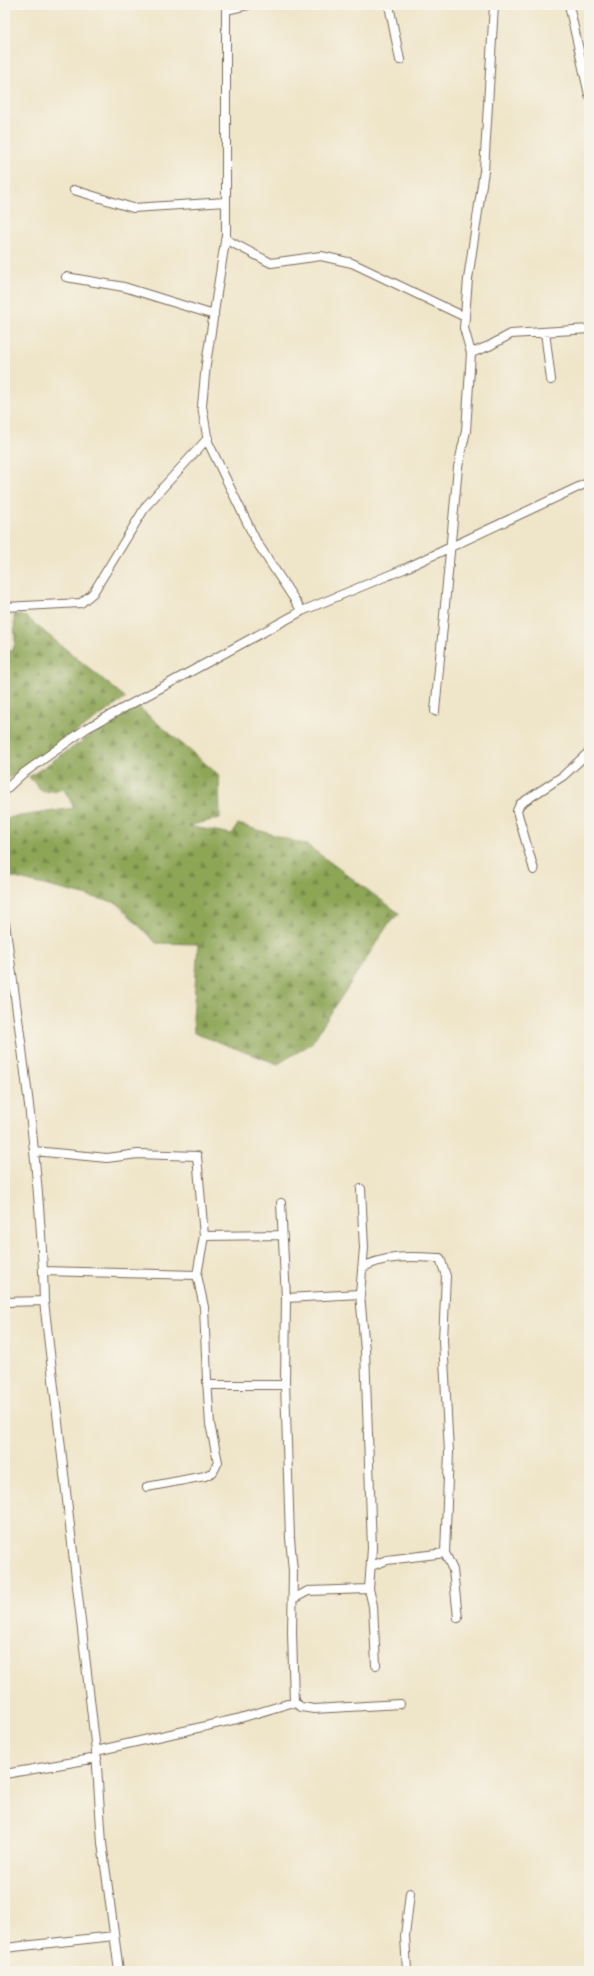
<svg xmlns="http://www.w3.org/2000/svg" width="594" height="1976" viewBox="0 0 594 1976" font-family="'Architects Daughter',sans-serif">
<defs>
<pattern id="forest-firs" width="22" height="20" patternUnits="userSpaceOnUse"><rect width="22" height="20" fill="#8da657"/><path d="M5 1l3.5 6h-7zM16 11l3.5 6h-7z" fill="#748747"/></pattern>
</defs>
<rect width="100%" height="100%" fill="#f7f3e8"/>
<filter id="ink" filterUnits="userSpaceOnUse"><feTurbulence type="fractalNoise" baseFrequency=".025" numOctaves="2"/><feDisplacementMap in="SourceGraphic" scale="8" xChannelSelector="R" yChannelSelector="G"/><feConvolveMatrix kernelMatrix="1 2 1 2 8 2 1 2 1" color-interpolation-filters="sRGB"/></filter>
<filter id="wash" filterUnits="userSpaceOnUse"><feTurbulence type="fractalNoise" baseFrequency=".012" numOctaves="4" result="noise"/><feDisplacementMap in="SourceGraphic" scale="16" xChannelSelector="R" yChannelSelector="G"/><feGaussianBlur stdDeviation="0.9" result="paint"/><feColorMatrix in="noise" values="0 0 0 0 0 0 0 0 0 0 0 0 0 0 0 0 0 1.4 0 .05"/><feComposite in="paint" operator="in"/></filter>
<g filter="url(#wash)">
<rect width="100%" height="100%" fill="#efe5c9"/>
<!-- forest -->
<path fill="url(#forest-firs)" stroke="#64683a" d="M14,614L26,617L126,698L5,781L8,709L5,707V647L12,652L15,643Z
M136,705L219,775L220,818L188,826L232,834L238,824L307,845L400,914L391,920L311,1044L278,1064L194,1033L193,1018L198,944L156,943L117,903L11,877L7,818L74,808L64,789L43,792L29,777Z"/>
</g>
<g filter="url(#ink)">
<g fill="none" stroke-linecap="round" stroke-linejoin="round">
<defs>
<path id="minor" d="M226,5V235L206,364L202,406L208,442L256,541L302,611
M389,5L400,60
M569,5L589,95
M226,10L248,5
M74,190L133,208L226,202
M225,239L271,263L321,256L352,263L465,317
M66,277L124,287L214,315
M545,332L551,380
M471,353L489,346L511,334L589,329
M5,607L81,603L93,593L146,506L208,438
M435,711L458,467L466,431L471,353L464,328L468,279L484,171L494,5
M5,790L21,775L87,728L302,611L404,569L589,482
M534,870L517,811L520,804L563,776L589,752
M5,923C22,1048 41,1175 44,1301L96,1751L102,1843L119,1971
M34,1151L107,1158L138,1154L197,1156L204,1236L197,1275L204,1307L207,1380L210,1424L218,1462L213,1472L205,1476L147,1487
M361,1189L364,1248L360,1294L365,1350L372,1548L369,1589L373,1606L376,1665
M281,1203L286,1298L285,1382L290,1538L293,1571L292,1632L294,1702
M204,1236L282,1235
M362,1268C385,1254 415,1257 440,1258L446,1276L443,1340L449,1452L445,1553L453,1570L458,1618
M43,1271L197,1275
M286,1298L360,1294
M5,1302L44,1301
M207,1385H285
M371,1566L387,1560L445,1553
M293,1599L308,1591L369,1589
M96,1751L237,1719L294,1702L301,1707L314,1709L400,1704
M5,1774L97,1758
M5,1948L114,1936
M407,1971L405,1936L410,1893"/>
</defs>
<!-- minor casing -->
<use href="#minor" stroke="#7a6b5a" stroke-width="10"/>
<!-- minor -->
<use href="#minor" stroke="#fff" stroke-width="8"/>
</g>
</g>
<!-- margin -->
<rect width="594" height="1976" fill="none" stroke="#f7f3e8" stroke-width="20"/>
</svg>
